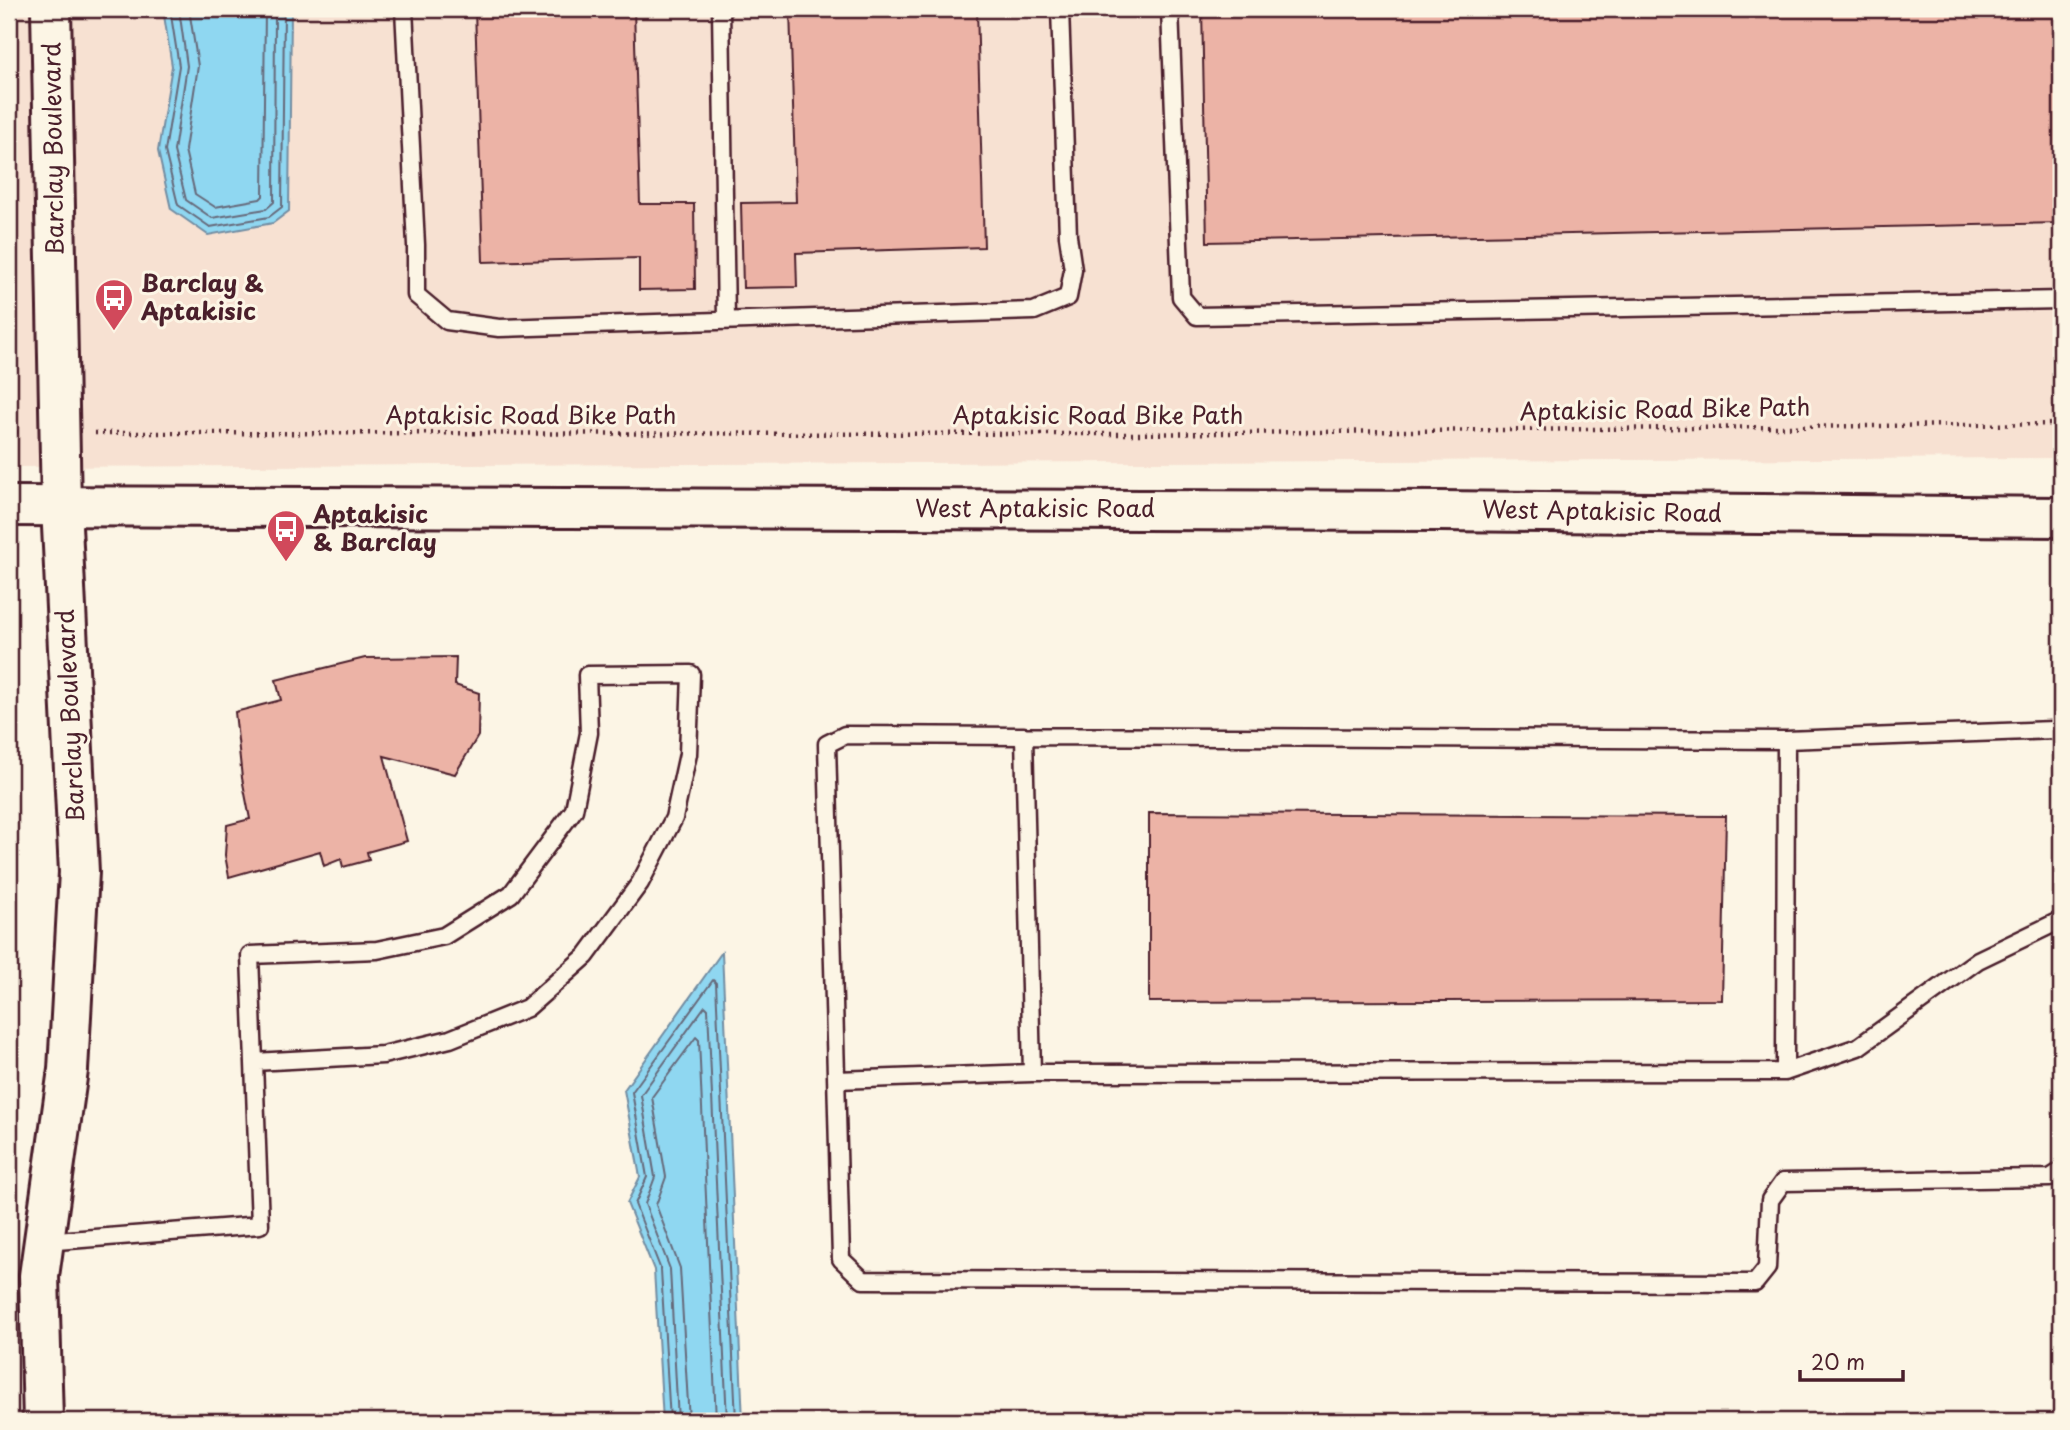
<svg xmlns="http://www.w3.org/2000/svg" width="2070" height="1430" viewBox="0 0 2070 1430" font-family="'Playpen Sans',sans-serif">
<rect width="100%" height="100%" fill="#fcf5e5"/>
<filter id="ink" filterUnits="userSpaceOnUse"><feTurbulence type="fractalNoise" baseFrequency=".0143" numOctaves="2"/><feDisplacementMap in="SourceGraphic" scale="14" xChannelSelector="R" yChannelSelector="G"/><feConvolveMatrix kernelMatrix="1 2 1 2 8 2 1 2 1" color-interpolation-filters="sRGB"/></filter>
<g filter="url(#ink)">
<!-- built -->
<path fill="#f7e1d2" d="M9,9H2061V458L9,467Z"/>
<!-- water -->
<path fill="#8fd7f1" stroke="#738da2" stroke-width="2" d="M163,9H291L289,211L273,223L208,235L171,209L158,151L172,66Z
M722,952L743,1421H663L654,1270L627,1203L640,1177L624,1090Z"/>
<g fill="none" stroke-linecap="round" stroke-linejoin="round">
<!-- shore -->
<path stroke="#66697a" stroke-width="2" d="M170,9L179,66L165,151L178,205L210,227L269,217L282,207L284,9
M179,9L187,66L174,151L186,200L212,218L266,209L274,202L275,9
M189,9L198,66L185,150L195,194L215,207L260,199L263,196L265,9
M670,1421L661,1270L635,1204L647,1177L632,1092L713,980L716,983L736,1421
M678,1421L670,1269L645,1204L655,1177L641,1095L705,1006L708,1009L727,1421
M689,1421L680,1268L656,1205L666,1177L652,1097L696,1037L699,1040L716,1421"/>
</g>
<!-- building -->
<path fill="#ecb3a6" stroke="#4a1f2b" stroke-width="2" d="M475,9H634L640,204H694L695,289L639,290V258L483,262Z
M790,9H977L984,247L796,253L797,287L743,288L741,203L796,202Z
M1202,9H2061V223L1207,242Z
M456,657L455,685L479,693L478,736L455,774L384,756L407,841L367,852L369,860L343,867L341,859L324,866L320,851L229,877L225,855L227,825L250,819L242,778L235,712L281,700L276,680L365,658Z
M1149,813L1726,816L1722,1000L1149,1002Z"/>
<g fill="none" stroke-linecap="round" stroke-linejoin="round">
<defs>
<path id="service" d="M404,9L416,245V295L447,321L499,328L1034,311L1068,297L1073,270L1068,236L1060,9
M721,9L726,320
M1170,9L1181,297L1197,316L2061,300
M1024,736L845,735L827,744L841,1259L863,1280L1755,1283L1767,1268L1770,1200L1783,1182L2050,1178L2061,1171
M1786,740L2054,730L2061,735
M1032,1073L1024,736L1786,740L1785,1072
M837,1080L1032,1073L1785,1072L1858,1047L1978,960L2061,920
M44,1242L260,1225L250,955L377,950L444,936L511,894L574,810L589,733L587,675L691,674L688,754L674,818L640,883L586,956L527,1008L450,1039L383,1055L254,1062"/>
<path id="tertiary" d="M43,1421L39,1276L68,1070L79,872L61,506L51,9"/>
<path id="secondary" d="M9,506L1441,511L2061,517"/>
</defs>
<!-- service casing -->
<use href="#service" stroke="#4a1f2b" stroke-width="21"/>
<!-- tertiary casing -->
<use href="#tertiary" stroke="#4a1f2b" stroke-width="44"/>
<!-- secondary casing -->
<use href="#secondary" stroke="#4a1f2b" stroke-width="44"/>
<!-- path -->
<path stroke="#4a1f2b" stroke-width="4.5" stroke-dasharray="2 5" stroke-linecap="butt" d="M9,432H23
M95,433L1129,434L2061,424"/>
<!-- service -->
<use href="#service" stroke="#fcf5e5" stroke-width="16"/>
<!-- tertiary -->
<use href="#tertiary" stroke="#fcf5e5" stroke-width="38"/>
<!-- secondary -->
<use href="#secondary" stroke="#fcf5e5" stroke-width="38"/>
</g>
</g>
<!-- icons -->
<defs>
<symbol id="bus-pin" viewBox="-11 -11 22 30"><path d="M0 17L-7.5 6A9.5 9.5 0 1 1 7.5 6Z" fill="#d1495b" stroke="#fcf5e5"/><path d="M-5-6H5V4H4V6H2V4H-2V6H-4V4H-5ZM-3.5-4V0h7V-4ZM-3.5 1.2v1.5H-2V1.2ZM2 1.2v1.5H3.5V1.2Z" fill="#fff"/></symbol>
</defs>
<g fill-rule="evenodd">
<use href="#bus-pin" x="92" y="276" width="44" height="60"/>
<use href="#bus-pin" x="264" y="507" width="44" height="60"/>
</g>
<g text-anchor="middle" stroke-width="6" stroke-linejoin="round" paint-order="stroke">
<!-- street labels -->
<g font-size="24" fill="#4a1f2b" stroke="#fcf5e5">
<text transform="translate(54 149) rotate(-91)" y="8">Barclay Boulevard</text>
<text transform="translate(1665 410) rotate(-1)" y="8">Aptakisic Road Bike Path</text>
<text x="531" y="424">Aptakisic Road Bike Path</text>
<text x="1098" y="424">Aptakisic Road Bike Path</text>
<text x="1035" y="517">West Aptakisic Road</text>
<text transform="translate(1602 512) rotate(1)" y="8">West Aptakisic Road</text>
<text transform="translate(71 716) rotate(-93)" y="8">Barclay Boulevard</text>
</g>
<!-- poi labels -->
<g font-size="24" font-weight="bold" fill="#4a1f2b" stroke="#fcf5e5" text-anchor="start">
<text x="141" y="292">Barclay &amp;<tspan x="141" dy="28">Aptakisic</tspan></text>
<text x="313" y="523">Aptakisic<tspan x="313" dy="28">&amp; Barclay</tspan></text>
</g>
</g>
<!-- margin -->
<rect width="2070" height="1430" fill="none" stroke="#fcf5e5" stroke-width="35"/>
<rect x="18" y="18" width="2035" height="1395" fill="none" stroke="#4a1f2b" stroke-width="2.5" filter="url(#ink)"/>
<!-- scale -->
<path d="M1800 1370v10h103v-10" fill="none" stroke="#4a1f2b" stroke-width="3.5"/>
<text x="1811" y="1370" font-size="21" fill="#4a1f2b" stroke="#fcf5e5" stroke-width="5" paint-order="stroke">20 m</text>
</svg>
